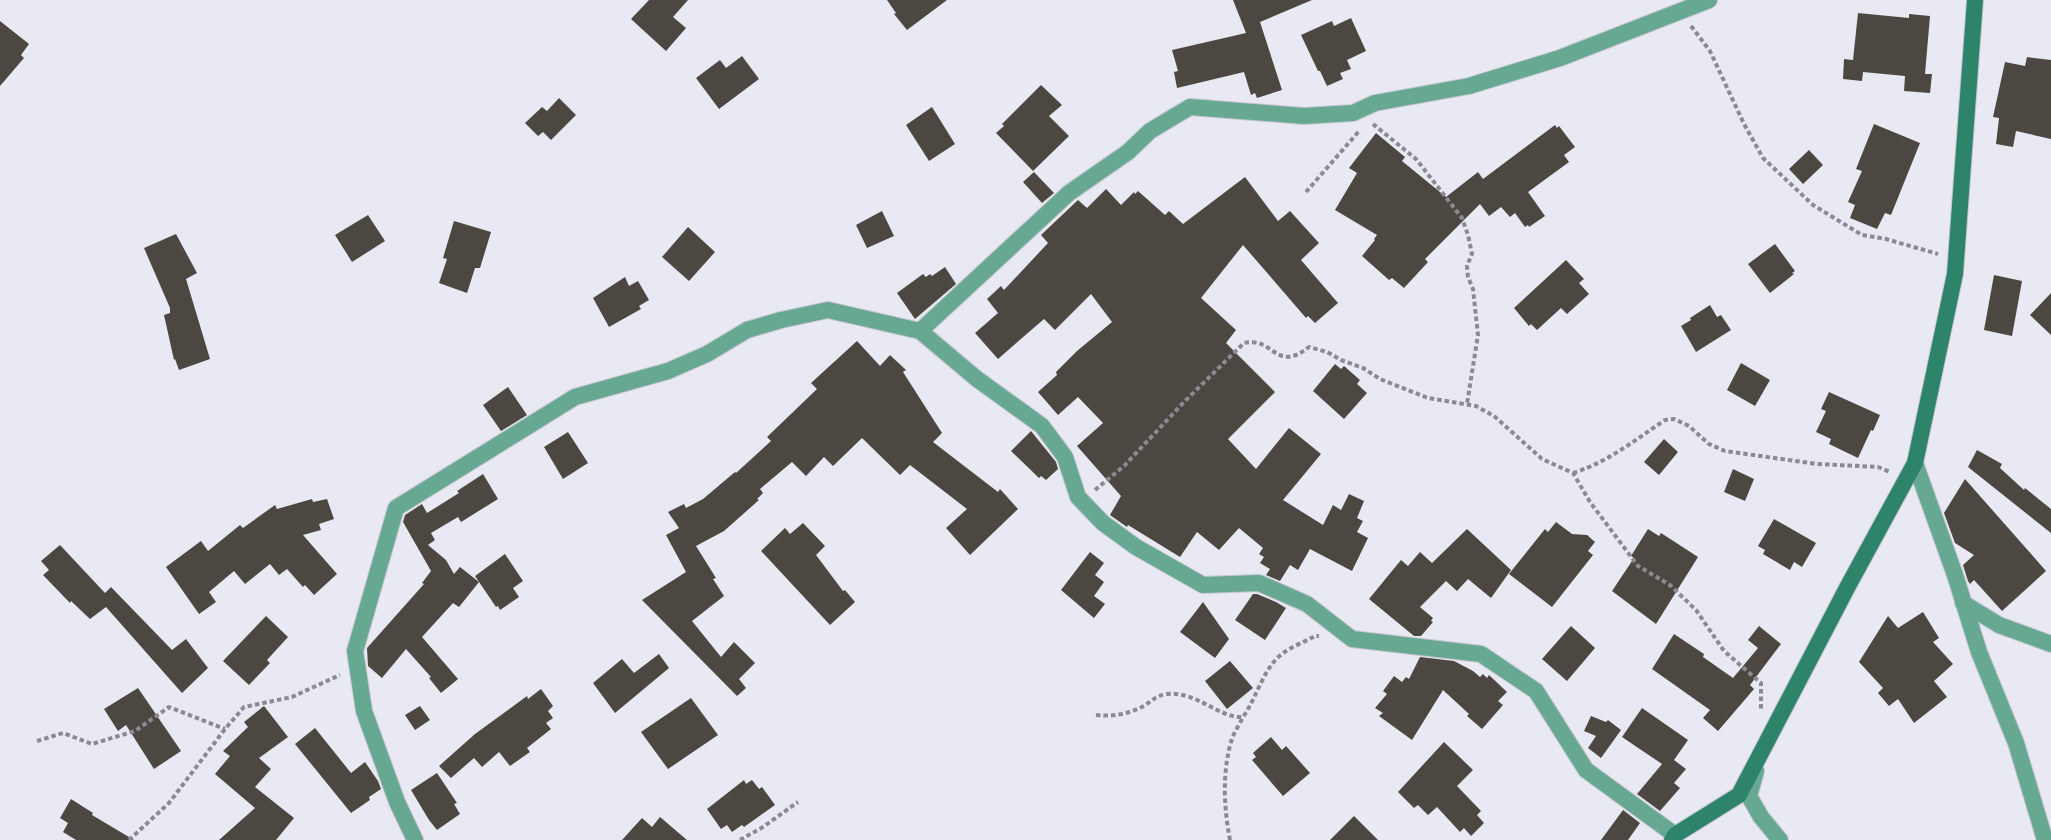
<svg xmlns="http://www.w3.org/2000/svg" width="2051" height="840" viewBox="0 0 2051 840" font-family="Overpass,sans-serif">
<rect width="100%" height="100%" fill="#e8e9f3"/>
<!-- building -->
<path fill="#4c4841" d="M649,0H688L673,17L686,28L666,51L631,19Z
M887,0H947L907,30L894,14L896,13Z
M1233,0H1312L1260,22L1282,90L1257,98L1255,93L1251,95L1244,72L1177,88L1174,72L1178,71L1172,50L1246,33Z
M1858,13L1909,18V14L1930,16L1925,74H1932L1930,93L1904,91L1905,76L1863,72L1862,81L1843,79L1844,59L1853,60Z
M1351,18L1366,51L1347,60L1351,69L1340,73L1343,79L1327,86L1320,71H1318L1301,35L1332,21L1334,26Z
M0,21L29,44L21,55L24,58L0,86Z
M742,56L759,79L719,109L696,78L720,60L726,68Z
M2027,57L2051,60V139L2016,131L2013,147L1996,144L1999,118L1993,117L2005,62L2025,66Z
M1041,85L1062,105L1049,116L1069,136L1033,171L996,133L1004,126L1002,124Z
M559,98L576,115L551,140L543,132L538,136L525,123L542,107L547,111Z
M932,107L955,144L929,161L906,125Z
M1874,124L1920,143L1891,215L1885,213L1877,229L1850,218L1855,205L1848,202L1862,171L1856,169Z
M1555,125L1557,128L1559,126L1575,147L1564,155L1569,162L1528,192L1545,216L1529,227L1528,225L1525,227L1515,213L1510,217L1501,207L1489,216L1480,204L1425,259L1428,262L1404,288L1392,278L1389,280L1362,256L1375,240L1374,239L1377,235L1335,210L1357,173L1349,168L1376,133L1405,157L1402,161L1446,197L1478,172L1483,179Z
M1809,150L1823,165L1803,184L1789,169Z
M1034,172L1054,193L1042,203L1023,182Z
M1245,177L1278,221L1290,211L1319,243L1301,260L1338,303L1315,323L1308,316L1306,318L1243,245L1201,298L1236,330L1226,343L1275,392L1228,439L1256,469L1289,428L1321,454L1283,500L1323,525L1333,505L1341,510L1349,494L1364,501L1357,518L1363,521L1357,532L1368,538L1352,571L1310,549L1298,570L1290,565L1280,581L1266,575L1270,569L1260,563L1264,557L1259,554L1263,548L1239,528L1219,550L1197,532L1180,557L1128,525L1127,527L1110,515L1121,496L1077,446L1103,423L1078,397L1058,415L1038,392L1057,375L1056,372L1077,351L1112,322L1091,294L1055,330L1044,319L998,359L975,333L998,313L987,299L1001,286L1004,290L1048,243L1041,235L1078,200L1087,208L1106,189L1121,205L1134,192L1135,194L1138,191L1165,215L1169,211L1183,224Z
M882,211L894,236L867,248L856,225Z
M368,215L385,241L352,262L335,235Z
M454,221L491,232L480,268H475L467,293L439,283L447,259L443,258Z
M688,227L715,252L689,281L662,257Z
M176,234L197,273L186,279L210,359L179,370L175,359L174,360L164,315L170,313V308L144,248Z
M1775,244L1795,271L1792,273L1794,274L1770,293L1748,264Z
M1566,260L1584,279L1579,283L1589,294L1567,314L1561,308L1537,330L1531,324L1529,326L1514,308Z
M945,267L956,284L915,319L897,293L923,274L926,277L930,274L932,276Z
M1994,275L2022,281L2012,336L1984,330Z
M625,277L629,286L638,281L649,300L639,306L641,309L609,327L593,298Z
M2051,293V335L2030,315Z
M1710,305L1717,317L1721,315L1731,330L1696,352L1681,326L1691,320L1690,318Z
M857,341L880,366L890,355L906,370L903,372L942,433L933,442L998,492L1000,489L1018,509L970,555L946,528L967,509L910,465L900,475L862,438L833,466L824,457L806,476L792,462L760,489L763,493L757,499L759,500L724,531L696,546L716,578L713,579L724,596L692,621L721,657L734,642L755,663L739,679L746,688L737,696L642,600L686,572L666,535L679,528L668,512L684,504L686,508L703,499L735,472L736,473L771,441L767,437L817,389L811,383Z
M1741,363L1770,380L1755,406L1727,390Z
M1335,364L1341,369L1344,366L1360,380L1357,384L1367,393L1344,419L1313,391Z
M508,387L527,415L501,431L483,405Z
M1829,392L1880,415L1873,431L1871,430L1858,458L1829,444L1831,439L1816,432L1826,411L1821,409Z
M1031,431L1056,462L1058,469L1046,480L1041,476L1039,478L1011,451Z
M568,432L588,463L563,479L544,447Z
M1664,439L1678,452L1659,475L1644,462Z
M1977,450L2002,464L2000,468L2024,490L2025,488L2051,509V533L1968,467Z
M1733,469L1754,479L1745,501L1724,492Z
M483,474L498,499L461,522L458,517L431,533L435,540L428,545L446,560L454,574L460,567L479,582L459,607L453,603L422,637L458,679L441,693L429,678L431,677L406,649L382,678L368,666L367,648L424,584L422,583L431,571L403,522L405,515L422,504L427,513L459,493L457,491Z
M1965,479L2046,571L2002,611L1974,580L1970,584L1968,581L1963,565L1974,555L1955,543L1944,513Z
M312,499L313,502L327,499L334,519L319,524L321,530L303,535L337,574L314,595L305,585L303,587L287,569L279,575L270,564L245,584L234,571L209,592L216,602L199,614L166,567L201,541L208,551L240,525L243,528L275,505L277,509Z
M1774,519L1816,543L1802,567L1794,562L1790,570L1763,554L1765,550L1758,546Z
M1556,522L1572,534L1587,535L1595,542L1588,551L1593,555L1552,607L1509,574L1545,529L1548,532Z
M803,523L825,546L816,555L843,591L845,590L855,602L830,625L761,551L785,528L790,534Z
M1467,529L1511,570L1491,598L1468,579L1457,591L1446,581L1420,607L1433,618L1431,621L1433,622L1421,636H1414L1369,599L1401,560L1408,566L1420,552L1432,563Z
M1648,529L1659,536L1661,533L1698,557L1656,624L1612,591L1634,558L1631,556Z
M60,545L105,593L111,587L172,650L186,639L208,668L182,693L106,607L90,619L71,601L70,603L43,575L49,570L41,561Z
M1090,552L1104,563L1095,575L1104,582L1094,596L1105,604L1094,618L1061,590Z
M505,554L523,581L513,588L519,597L500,610L498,606L496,607L475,576Z
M1253,594H1257L1276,602L1286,608L1265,640L1235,620Z
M1203,602L1229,639L1215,658L1180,632Z
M1923,612L1939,638L1933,642L1953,664L1934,681L1947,697L1914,723L1898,699L1889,706L1878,693L1883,688L1859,662L1888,616L1898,628Z
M266,616L288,637L267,660L270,663L249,685L223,661Z
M1571,626L1595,648L1567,681L1542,659Z
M1759,626L1781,644L1750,685L1754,689L1718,731L1703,718L1710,710L1652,669L1674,634L1704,654L1703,657L1733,678L1758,648L1748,640Z
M659,654L669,668L615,713L593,683L622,659L634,673Z
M1420,657L1454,661L1473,671L1480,677L1483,674L1487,678L1489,675L1507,692L1498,701L1503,705L1482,729L1467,716L1469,714L1443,690L1412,740L1379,716L1383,713L1375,708L1387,694L1383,691L1394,676L1402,682L1406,677L1409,679Z
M1230,661L1253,688L1227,709L1205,681Z
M138,688L181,751L154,769L126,725L118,731L104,709Z
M541,689L553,706L548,711L553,718L546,723L551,729L527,748L530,752L510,766L499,752L482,767L474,758L451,778L439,766L475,734L527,696L528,699Z
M691,698L718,735L668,769L641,732Z
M264,706L288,737L259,758L271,769L255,787L294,818L276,840H219L255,808L215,774L230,756L223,751L248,727L244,722Z
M420,706L430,720L415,730L405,715Z
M1642,708L1688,740L1674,760L1686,769L1674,783L1680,788L1660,811L1637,794L1662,764L1622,737Z
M1591,716L1606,722L1608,720L1621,730L1601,758L1588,748L1596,736L1584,731Z
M315,728L351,773L365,762L378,781L381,789L369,797L370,800L351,813L295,744Z
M1271,737L1282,750L1286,746L1310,773L1283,796L1252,760L1256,757L1253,753Z
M1444,742L1473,770L1457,786L1481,811L1477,815L1484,823L1471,836L1464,828L1460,832L1437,807L1428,815L1418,805L1414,808L1398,792Z
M437,773L457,803L454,804L460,814L437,830L429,820L411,790Z
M744,780L746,784L752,780L759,789L762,787L775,805L744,827L742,825L732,832L727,825L721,829L707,809Z
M71,799L93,813L92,815L134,840H76L63,832L68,823L60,818Z
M1623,810L1640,823L1628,840H1601Z
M1354,816L1378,840H1330Z
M660,817L687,840H622L642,818L652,827Z"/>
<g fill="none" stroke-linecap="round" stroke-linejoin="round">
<defs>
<path id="minor" d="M920,331L977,379L1042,426L1065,457L1078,497L1103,523L1136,547L1203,585L1259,583L1307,604L1352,639L1481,654L1536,691L1586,770L1675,835
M1915,463L1955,575L1979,652L2016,743L2045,840
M1963,603L1999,625L2051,644
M1756,771L1749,796L1761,817L1780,840
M415,840L397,802L364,711L355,651L396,508L575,397L668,371L707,354L747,330L781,320L828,310L920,331L1069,193L1128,152L1150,131L1190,107L1304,116L1353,113L1375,103L1469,86L1560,58L1709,0"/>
<path id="secondary" d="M1672,840L1675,835L1739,795L1848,586L1915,463L1955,274L1975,0"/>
</defs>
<!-- minor casing -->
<use href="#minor" stroke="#c5c6cf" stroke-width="18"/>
<!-- secondary casing -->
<use href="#secondary" stroke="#c5c6cf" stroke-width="18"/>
<!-- path -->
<path stroke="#8a8b92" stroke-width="4" stroke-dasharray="4.5 3" stroke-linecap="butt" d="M1691,26L1710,51L1744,124L1763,158L1813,205L1862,235L1886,239L1938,254
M1373,124L1416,159L1462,218L1468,235L1472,254L1467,266L1468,277L1473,289L1478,335L1467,404
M1306,192L1360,130
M1573,473C1608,462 1635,440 1665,420L1674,419L1689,426L1709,444L1725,451L1817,464L1878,467L1890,472
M1095,490L1124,466L1186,400L1244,343C1274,336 1275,374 1309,347L1327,352L1341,360L1363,368L1380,379L1428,398L1476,406L1494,416L1542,459L1573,473L1590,502L1638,566L1670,585L1696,610L1724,651L1761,683V710
M1096,715C1111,717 1128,714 1142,707C1151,702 1156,695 1167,694C1197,691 1218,718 1243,717C1256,699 1264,667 1282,654C1292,646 1305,642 1315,636H1319
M37,741L63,733L92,744L135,731L169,707L225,729
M129,840L169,803L225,729L244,707L292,697L340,675
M740,840L763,827L798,802
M1230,840C1224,809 1222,773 1231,742C1233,734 1239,725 1243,717"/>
<!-- minor -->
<use href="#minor" stroke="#67a892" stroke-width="16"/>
<!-- secondary -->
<use href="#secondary" stroke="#2e836b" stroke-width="16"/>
</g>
</svg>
